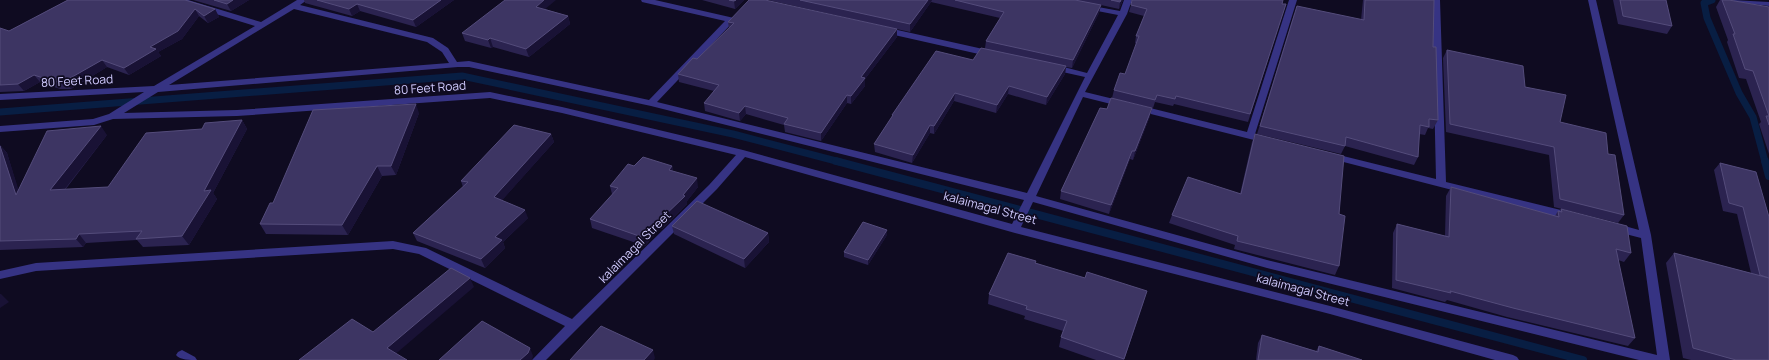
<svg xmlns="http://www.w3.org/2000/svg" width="1769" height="360" viewBox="0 0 1769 360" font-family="Manrope,sans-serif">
<rect width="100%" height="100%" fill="#0f0b21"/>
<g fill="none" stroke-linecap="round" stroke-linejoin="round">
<!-- stream-far1 -->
<path stroke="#081e43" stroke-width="7" d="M1712,0L1704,3L1707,18L1739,93L1753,117L1765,162
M0,112L462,76L733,134L840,162"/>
<!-- stream -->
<path stroke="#081e43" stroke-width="8" d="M836,161L1583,360
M1765,161L1769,176"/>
<!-- street -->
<path fill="#363383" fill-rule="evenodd" d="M176,0H188L261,22L297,0H307L300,5L433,38L448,48L457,62L469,61L649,100L725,21L642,2L641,0H655L734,18L735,20L657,102L1027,193L1085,77L1049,69L1048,67L1052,64L1087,73L1118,15L1087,9L1083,7L1087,5L1120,11L1124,0H1132L1127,14L1085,92L1126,102L1128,104L1123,107L1083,97L1036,196L1267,260L1657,355L1641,238L1610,230L1609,227L1610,224L1614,223L1639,230L1588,0H1596L1651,235L1670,360H1639L1267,268L1033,202L1021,227L1330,306L1513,355L1517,357L1519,360H1495L1330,314L1015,233L745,157L717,189L546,360H532L565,326L419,254L393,249L36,271L0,279V271L36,263L393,241L426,248L572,319L709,185L736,155L562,113L490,98L237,116L113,119L94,125L0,132V126L93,119L109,114L144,92L0,100V94L154,86L255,26L177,2ZM294,9L427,42L442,52L449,63L169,85ZM458,67H469L651,106L1024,200L1012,224L743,150L562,107L490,92L237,110L124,113L158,92Z
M1289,0H1297L1255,134L1270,138L1272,140L1270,142L1267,143L1250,139L1135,110L1133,108L1138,105L1247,132Z
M1432,0H1440L1446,182L1569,212L1573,213L1574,216L1573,219L1569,220L1328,158L1326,156L1331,153L1436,179Z
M1732,0L1769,2V6L1736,2Z
M884,27L992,51L996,54L992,57L881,32V28Z
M182,350L195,357L197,360C190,360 180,360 176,355L178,352Z"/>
</g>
<!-- wall -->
<path fill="#2b2350" d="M68,0L215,9L219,17L208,23L199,16L182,39L158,52L161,56L129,75L107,67L71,89H60L40,82L24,91L0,92V28L9,31Z
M193,0H249L231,11Z
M304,0H454L416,27L360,11L352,16L305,3Z
M702,0H744L735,9Z
M768,0H1123L1119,9L1101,5L1099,13L1072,68L1066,67L1065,74L1046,105L1008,94L996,113L954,101L934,134L930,133L912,163L875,152L874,144L892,117V115L973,60L985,48L986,41L1000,18L931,2L910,32Z
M1363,0H1434L1433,47L1438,120L1433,129L1428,128L1425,135L1419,134L1418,157L1414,165L1345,146L1341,154L1257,134L1294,14L1361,20Z
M1613,0H1666L1672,26L1667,34L1618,24Z
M1720,0H1729L1769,7V154L1759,124L1761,122L1746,79L1739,78L1727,42L1728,40L1716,7Z
M1282,4H1286L1248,122L1174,104L1173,106L1155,102L1153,108L1115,99L1150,116L1133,160L1130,159L1109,214L1060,199L1061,191L1107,109L1112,98L1114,90L1125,74L1137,44L1135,43L1136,36L1144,16L1129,12L1131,5Z
M545,9L568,16L570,24L529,57L493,47L491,48L465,41L462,33Z
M728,22L897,29V37L865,79V86L851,104L847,103L821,141L785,132L784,125L746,114L740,121L705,111L704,103L714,91L679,82L678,74L697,59L729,28Z
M1447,50L1525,87L1560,122L1608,154L1624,215L1618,223L1554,207L1549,155L1446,132L1443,58Z
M419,113L396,175L382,176L348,235L266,234L260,224L273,203Z
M242,120L247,129L213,193L217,199L189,245L143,247L137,240L86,243L83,247L0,250V145L7,153L18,190L107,135L65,190L108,187L202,129Z
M551,134L554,142L502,200L528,218L503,242L505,248L485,268L417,241L413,233L463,187L461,181Z
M1255,134L1339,214V266L1335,275L1234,249L1235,245L1169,223L1172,215L1240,194L1252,142Z
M1720,163L1756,172L1769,360H1691L1683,358L1666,263L1674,253L1751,273L1737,214L1723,211L1714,170Z
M634,166H672L673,171L698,187L687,201V204L662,229L660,228L645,246L592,228L590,219L613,194H612L610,186Z
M1451,187L1555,216L1558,211H1560L1561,209L1631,253L1624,262L1618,260L1635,338L1628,346L1507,317L1447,300L1445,302L1392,288L1393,233L1397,224L1445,236L1446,196Z
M672,226L768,233L769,242L745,268L674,234Z
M887,235L868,265L844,257V252Z
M1036,261V263L1144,301L1124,360H1096L1059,347L1061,337L1063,331L1024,319L1025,316L988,304L989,294Z
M1262,335L1316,351L1319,346L1362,360H1256L1258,343Z"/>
<!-- shaded-wall -->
<path fill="#191235" d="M233,0H249L231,11L227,4Z
M441,0H454L416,27L413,20Z
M544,0H556L538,15L536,7Z
M736,0H744L735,9L734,1Z
M928,0H932L931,2L910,32V24Z
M1121,0H1123L1119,9L1120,2Z
M357,4L360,11L352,16L349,9Z
M1101,5L1099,13L1072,68L1073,60Z
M195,9L199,16L182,39L158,52L161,56L129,75L124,68Z
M215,9L219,17L208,23L204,16Z
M568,16L570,24L529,57L526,49Z
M897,29V37L865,79V86L851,104V96L861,77Z
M490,38L493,47L491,48L488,40Z
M102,60L107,67L71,89L65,81Z
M1066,66L1065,74L1046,105L1047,97Z
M34,75L40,82L24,91L18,84Z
M1009,86L1008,94L996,113L997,105Z
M955,93L954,101L934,134V126Z
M847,95V103L821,141V133Z
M416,104L419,113L396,175L391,166Z
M745,106L746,114L740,121L739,113Z
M1152,108L1150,116L1133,160L1135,151Z
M242,120L247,129L213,193L217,199L189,245L182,236L204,191Z
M930,125V133L912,163L913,155Z
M101,126L107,135L57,199L50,190Z
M551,134L554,142L498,205L494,197Z
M0,145L7,153L23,204L16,195Z
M1132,151L1130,159L1109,214L1111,205Z
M377,166L382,176L348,235L342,225Z
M672,166L674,175L669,170Z
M697,178L698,187L687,201V204L662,229L660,220L683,195Z
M525,210L528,218L503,242L505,248L485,268L481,259L495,237Z
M658,220L660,228L645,246L642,237Z
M887,230V235L868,265V260Z
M768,233L769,242L745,268L744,259Z
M79,234L86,243L83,247L76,239Z
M470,278L474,287L392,357L387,348Z
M1147,291L1144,301L1124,360Z
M0,294H1L9,302L0,308Z
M530,348L533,356L532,360H520Z
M653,350L655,358L654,360H644Z"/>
<!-- building -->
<path fill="#3d3563" stroke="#544c7b" d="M68,0H185L215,9L204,16L195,9L178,31L150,47L156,49L124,68L102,60L65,81L55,82L34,75L18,84L0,85V28L9,31Z
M214,0H233L227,4Z
M317,0H441L413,20L357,4L349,9Z
M505,0H544L536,7L568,16L526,49L490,38L488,40L462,33Z
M729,0H736L734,1Z
M749,0H765L897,29L861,77L865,78L851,96L847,95L821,133L784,124L788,118L745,106L739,113L704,103L719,85L678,74L693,58L697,59L734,23L728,22Z
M800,0H928L910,24Z
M955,0H1075L1101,5L1073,60L986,41L1004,12Z
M1111,0H1121L1120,2Z
M1132,0H1283L1282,4H1286L1250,114L1176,96L1175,99L1157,95L1155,100L1114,90L1120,73L1125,74L1139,36H1136L1147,9L1131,5Z
M1365,0H1434L1433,47H1436L1438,120L1429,119V127L1420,125L1418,157L1346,137L1345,146L1260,126L1297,6L1364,20Z
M1620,0H1666L1672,26L1623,16Z
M1722,0H1729L1769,7V125L1766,116H1769L1753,71L1745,69L1733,34H1735Z
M981,48L1066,66L1047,97L1009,86L997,105L955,93L934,126L930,125L913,155L874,144L893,115H892L936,51L973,60Z
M1447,50L1523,66L1525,87L1566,95L1560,122L1606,133L1608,154L1615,155L1624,215L1560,199L1554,147L1450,124Z
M1111,98L1152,108L1135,151H1132L1111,205L1061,191L1100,108L1107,109Z
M416,104L391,166H377L342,225L260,224L270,203H273L313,110Z
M242,120L204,191L211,190L182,236L136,239L142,231L79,234L76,239L0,241V146L16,195L47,131L101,126L50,190L108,187L146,133L202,129L205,123Z
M514,125L551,134L494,197L525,210L495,237L502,240L481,259L413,233L468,182L461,181Z
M1255,134L1344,156L1339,214L1345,216L1339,266L1237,241L1238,236L1172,215L1188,177L1241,194Z
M643,157L672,166L669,170L697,178L683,195L685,196L660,220H658L642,237L590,219L618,188L610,186L628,164L634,166Z
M1720,163L1756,172L1769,217V278L1760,275L1743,207L1729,203Z
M1451,187L1559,217L1558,211L1562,212L1561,209L1627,226L1631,253L1616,249L1635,338L1513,308L1450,291L1451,293L1396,280L1397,224L1449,237Z
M697,201L768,233L744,259L672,226Z
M863,222L887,230L868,260L844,252Z
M1008,253L1036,261L1035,263L1085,278L1087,272L1147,291L1124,359L1061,337L1067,321L1026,309L1027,306L989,294Z
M1674,253L1769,278V360H1736L1693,348Z
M451,268L470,278L387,348L407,360H299L352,319L373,332Z
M482,321L530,348L528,353L520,360H439Z
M601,326L653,350L644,360H570Z
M1262,335L1318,352L1319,346L1362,360H1258Z"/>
<g text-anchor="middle" stroke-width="3.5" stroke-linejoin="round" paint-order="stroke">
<!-- street labels -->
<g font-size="12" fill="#d1cbff" stroke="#0f0b21">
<text transform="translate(77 81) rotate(-3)" y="4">80 Feet Road</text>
<text transform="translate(430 88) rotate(-4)" y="4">80 Feet Road</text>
<text transform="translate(990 208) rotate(15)" y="4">kalaimagal Street</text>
<text transform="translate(635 247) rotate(-45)" y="4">kalaimagal Street</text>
<text transform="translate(1303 290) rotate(15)" y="4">kalaimagal Street</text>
</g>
</g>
</svg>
